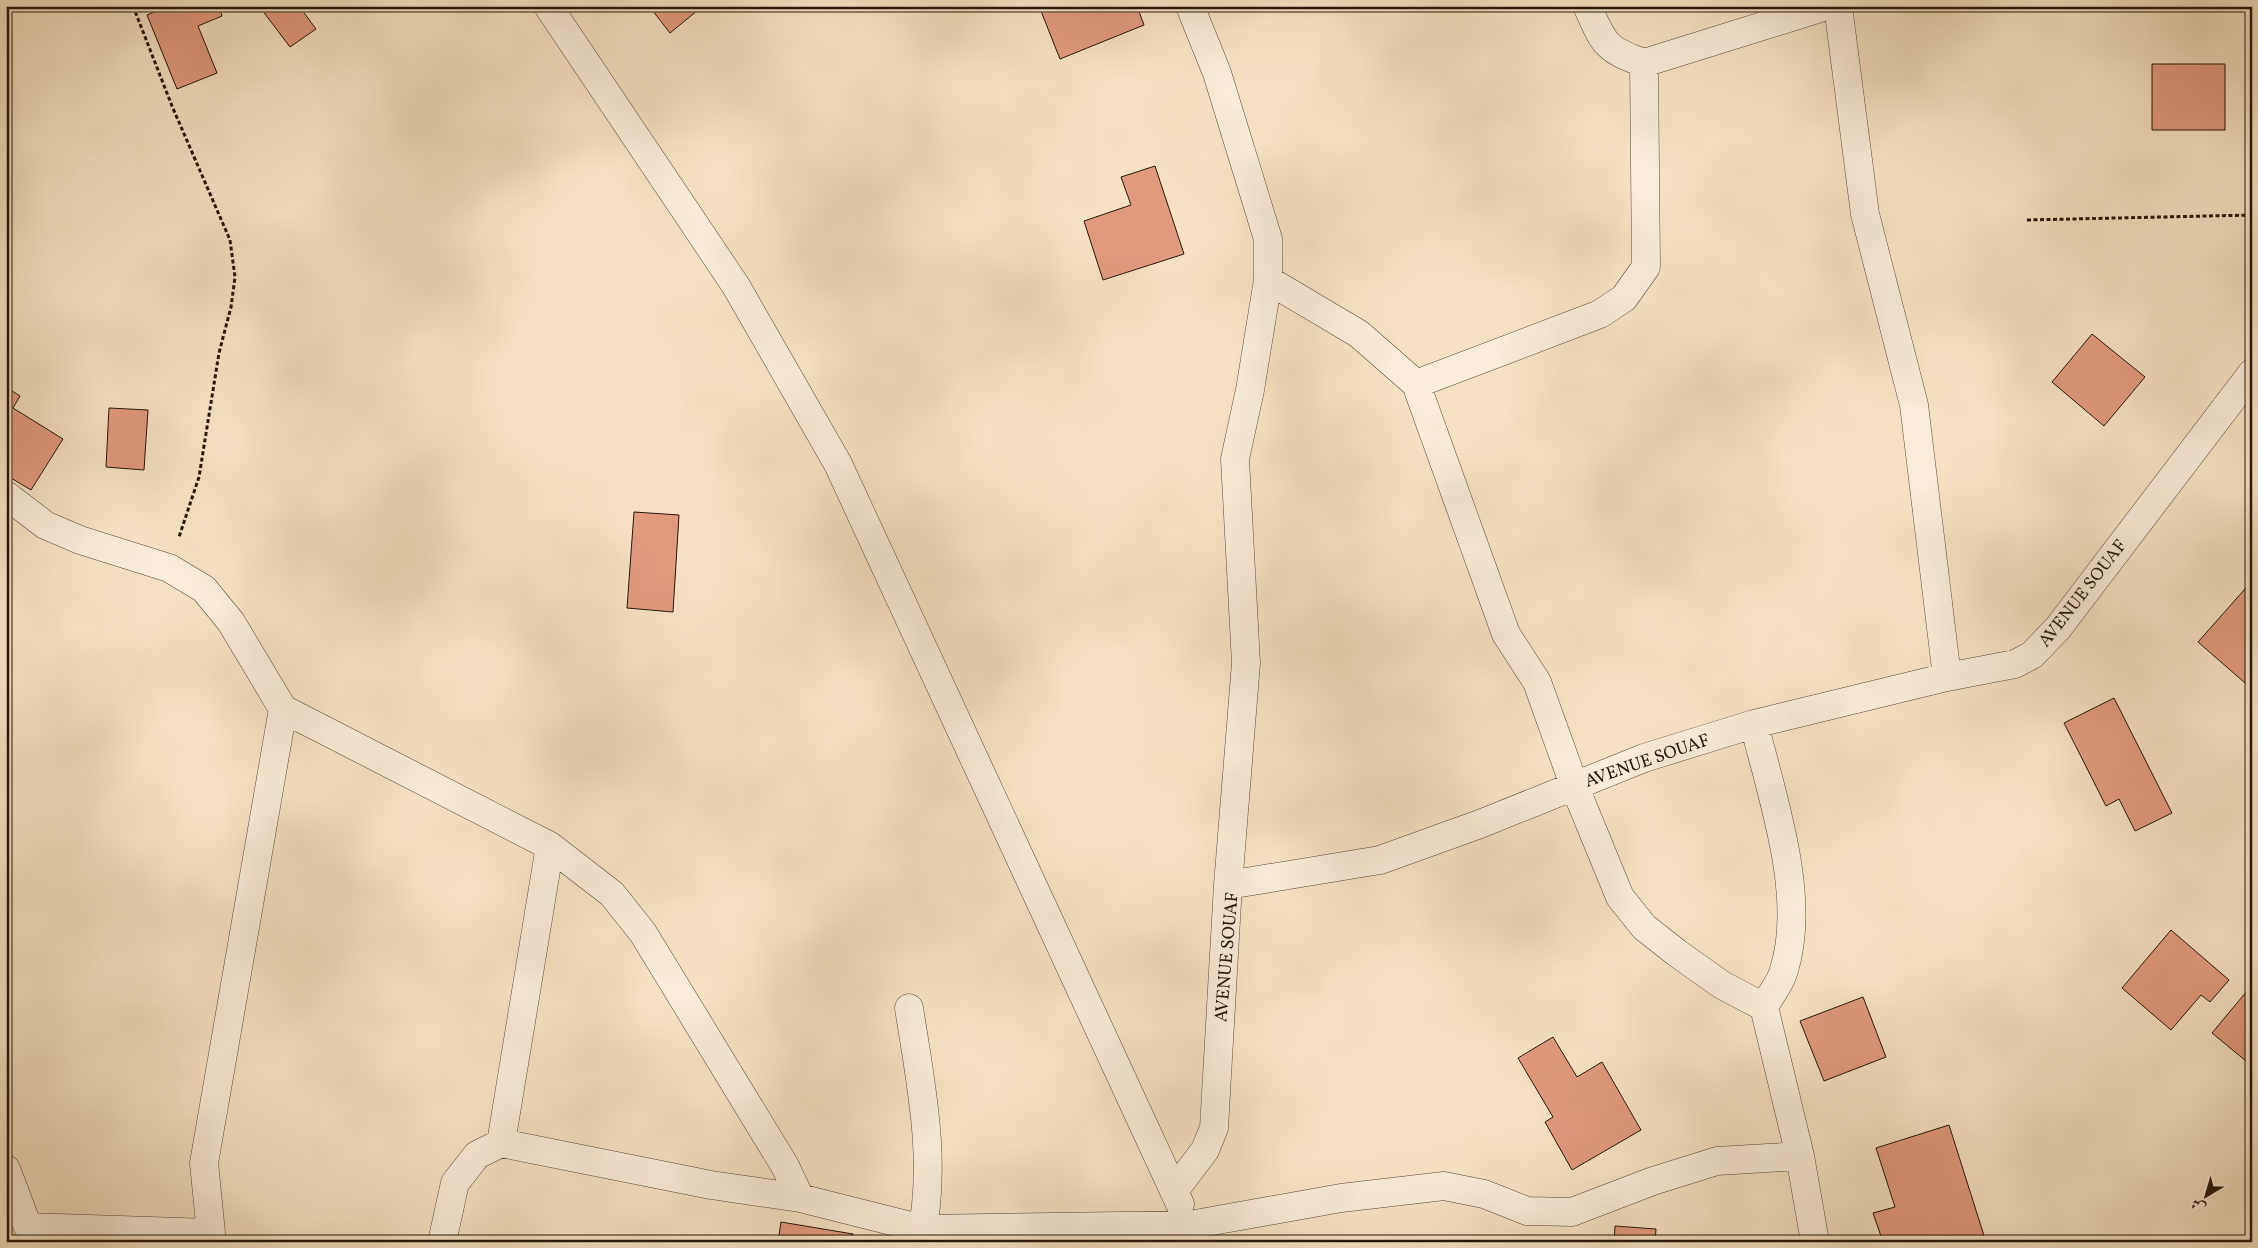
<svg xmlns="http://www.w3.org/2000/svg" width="2258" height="1248" viewBox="0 0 2258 1248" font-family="Vollkorn,Amiri,serif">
<rect width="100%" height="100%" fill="#f6e2c3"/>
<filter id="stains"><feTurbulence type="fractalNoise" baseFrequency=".004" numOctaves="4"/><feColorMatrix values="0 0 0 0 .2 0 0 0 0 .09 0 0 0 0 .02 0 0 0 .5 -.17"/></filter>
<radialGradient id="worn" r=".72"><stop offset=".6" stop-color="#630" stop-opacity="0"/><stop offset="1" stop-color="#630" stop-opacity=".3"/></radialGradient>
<!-- building -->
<path fill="#e29a7f" stroke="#241609" d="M168,6H219L222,16L198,26L217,73L177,89L147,15Z
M259,6H299L316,29L290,47Z
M649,6H703L670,33Z
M1039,6H1137L1144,25L1060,59Z
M2152,64H2225V130H2152Z
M1155,166L1184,254L1103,280L1084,221L1131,205L1121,177Z
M2092,334L2145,377L2104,426L2052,382Z
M6,387L20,396L13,408L63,439L31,490L6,475Z
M109,408L148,410L144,470L106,467Z
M634,512L679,515L673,612L627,608Z
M2252,581V689L2198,642Z
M2114,698L2172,813L2135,831L2119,799L2106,806L2064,723Z
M2171,930L2229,980L2210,1002L2201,995L2171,1030L2122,988Z
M2252,985V1066L2212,1033Z
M1863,997L1886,1057L1824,1081L1800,1021Z
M1553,1037L1577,1077L1602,1062L1641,1130L1572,1170L1545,1122L1553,1117L1518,1058Z
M1949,1125L1986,1242H1883L1873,1213L1895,1207L1876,1148Z
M781,1222L853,1234L852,1242H778Z
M1615,1226L1656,1229L1655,1242H1614Z"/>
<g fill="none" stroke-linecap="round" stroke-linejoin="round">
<defs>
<path id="minor" d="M548,6L736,286L838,464L1180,1204
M1190,6L1217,73L1268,239V280L1250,390L1235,459L1246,663L1228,885
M1587,6C1604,43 1604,49 1644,63L1827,6
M1838,6L1865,214L1914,405L1947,677
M1268,280L1359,334L1416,384L1506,634L1537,682L1574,785L1620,897L1644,927L1677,953L1722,985L1764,1007L1800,1156L1815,1242
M1416,384L1600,314L1624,298L1646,267L1644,63
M6,495L45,525L80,540L169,568L204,589L231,622L283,709L550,846L612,894L643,933L785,1166L800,1198L923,1229L1190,1225L1341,1198L1444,1186L1484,1194L1527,1211L1572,1212L1653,1181L1717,1161L1800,1156
M1754,724C1772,796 1807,897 1784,970C1781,983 1770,995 1764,1007
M909,1008C921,1085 938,1165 920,1242
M501,1143L711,1185L800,1198
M6,1169L28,1227L211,1233
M1174,1191L1205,1150L1214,1128L1228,885L1380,860L1480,824L1644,758L1754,724L1947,677L2015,664L2032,655L2058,628L2252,373
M209,1242L211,1233L204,1163L283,709
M442,1242L455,1183L477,1155L501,1143L550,846"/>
</defs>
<!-- minor casing -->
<use href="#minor" stroke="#584938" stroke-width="29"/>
<!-- path -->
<path stroke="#241609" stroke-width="3" stroke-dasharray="4 2.5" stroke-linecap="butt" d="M133,6L172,106L230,240L235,277L231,307L219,353L199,477L179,537
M2027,220L2252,215"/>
<!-- minor -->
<use href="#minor" stroke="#f9ecd8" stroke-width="28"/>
</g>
<g text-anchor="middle" stroke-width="4.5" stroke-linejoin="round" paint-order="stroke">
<!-- street labels -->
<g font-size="18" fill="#241609" stroke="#f9ecd8">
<text transform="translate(2082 593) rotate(-52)" y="6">AVENUE SOUAF</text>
<text transform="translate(1647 760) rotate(-19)" y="6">AVENUE SOUAF</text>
<text transform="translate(1226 957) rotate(-85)" y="6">AVENUE SOUAF</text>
</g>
</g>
<!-- margin -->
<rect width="2258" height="1248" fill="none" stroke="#f6e2c3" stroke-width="25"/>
<rect x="8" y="8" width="2243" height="1233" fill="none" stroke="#241609" stroke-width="2.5"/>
<rect x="12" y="12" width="2233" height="1223" fill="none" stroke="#241609"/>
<!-- north arrow -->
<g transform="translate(2206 1196) rotate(218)" stroke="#f9ecd8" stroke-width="4" paint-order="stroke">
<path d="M0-4L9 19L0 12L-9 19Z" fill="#241609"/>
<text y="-8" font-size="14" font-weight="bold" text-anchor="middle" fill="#241609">ش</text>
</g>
<rect width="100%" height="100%" filter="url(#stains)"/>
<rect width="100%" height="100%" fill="url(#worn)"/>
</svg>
